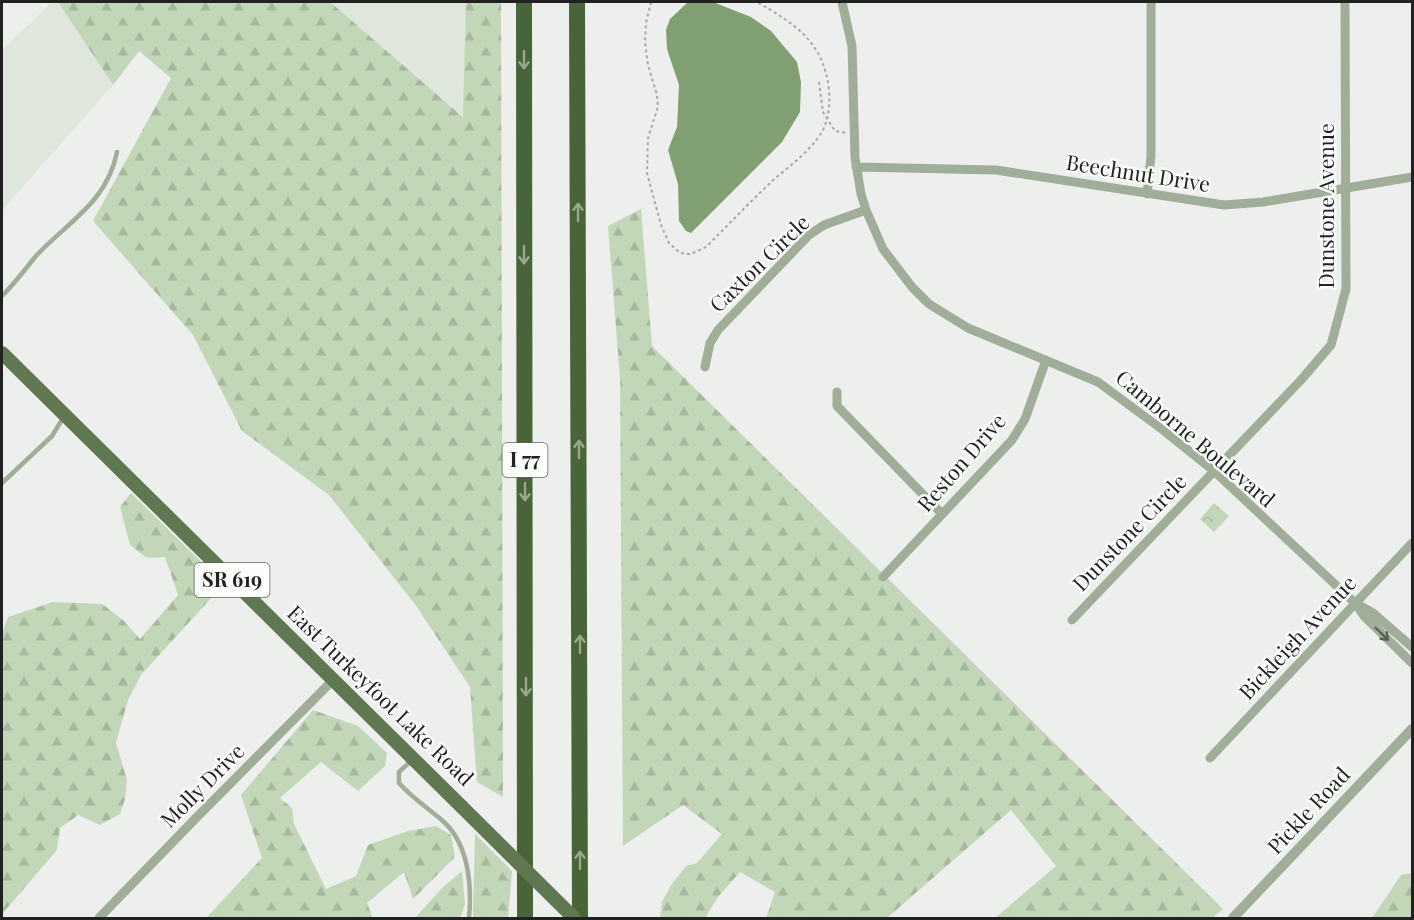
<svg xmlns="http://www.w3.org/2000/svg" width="1414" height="920" viewBox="0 0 1414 920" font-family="'Playfair Display',serif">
<defs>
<pattern id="forest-firs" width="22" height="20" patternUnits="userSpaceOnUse" patternTransform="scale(1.5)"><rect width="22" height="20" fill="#c1d7b7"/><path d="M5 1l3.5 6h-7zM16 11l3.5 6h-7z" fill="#a6b89d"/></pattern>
<pattern id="park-crowns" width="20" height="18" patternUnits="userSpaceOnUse" patternTransform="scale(1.5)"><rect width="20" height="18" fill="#c1d7b7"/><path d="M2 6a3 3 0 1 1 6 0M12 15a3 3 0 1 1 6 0" fill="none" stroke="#a6b89d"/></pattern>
</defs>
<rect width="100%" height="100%" fill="#edefec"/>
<!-- built -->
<path fill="#dfe6dc" d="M52,2H58L113,85L2,210V50Z
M330,2H466L464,117L389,53Z"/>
<!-- forest -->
<path fill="url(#forest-firs)" d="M58,2H330L463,117L466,2H501L503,797L477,782L470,687L417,607L329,495L242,431L193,335L93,221L171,78L139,51L113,85Z
M641,209L652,346L1223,909L1212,918H995L1056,866L1011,810L887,918H766L775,892L740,872L718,897L705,918H660L662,902L671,885L686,866L697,863L722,834L683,805L623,846L620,378L608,226Z
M131,493L224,584L141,675L128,700L116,743L127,780L125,799L120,814L100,825L78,815L60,828L57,850L2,914V633L8,617L53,602L102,604L123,620L140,639L178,595L165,557L147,558L130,545L120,507Z
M313,710L358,726L387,753L385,766L358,791L321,762L280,798L292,808L294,824L326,889L356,876L368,845L408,831L436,826L451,835L455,857L413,899L404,872L367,903L373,918H206L262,858L241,795Z
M475,834L512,871L508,918H473Z
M462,871L465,904L460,918H415L442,888Z
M1412,873V918H1372L1401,875Z"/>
<!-- park -->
<path fill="url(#park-crowns)" d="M1214,503L1229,516L1214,532L1200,519Z"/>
<!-- water -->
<path fill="#80a071" d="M688,2H713L751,17L771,31L797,62L801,82L800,112L782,142L691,233L686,231L679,221L678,184L668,150L677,127L679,85L667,49L666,30L670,19Z"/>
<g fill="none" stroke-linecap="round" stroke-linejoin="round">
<!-- path -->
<path stroke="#a6a8a5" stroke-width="2" stroke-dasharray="3 3" stroke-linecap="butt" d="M651,2L646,23L645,42L648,65L657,95L658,107L648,138L647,173L661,225L669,243L679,252L685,254H691L706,247C727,226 747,205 768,185C786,168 811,152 823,130C829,117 830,104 829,90C824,42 795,24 757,2
M819,82L823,112L835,131L846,133"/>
<!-- service -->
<path stroke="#a0ae99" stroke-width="4.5" d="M2,296C14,284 24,271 35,257C67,222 107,203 117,152
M2,483L52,436L63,418
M412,760L399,772V783C413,799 430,809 445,823C469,846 472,887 469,918"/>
<!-- minor -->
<path stroke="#a0ae99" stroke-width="9" d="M842,2L852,46L855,158L861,194L866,210L883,249L912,287L929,304L968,328L1098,382L1163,430L1214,471L1355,603L1364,616L1412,663
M856,167L996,170L1224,205L1263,202L1412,177
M1147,194L1151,156V2
M705,367L710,343L718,330L809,235L824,225L866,210
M837,392V406L942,514
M883,577L1012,440L1025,419L1046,360
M1357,604L1373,613L1412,647
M1072,620L1301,380L1331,345L1346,289L1345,2
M1210,758L1412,543
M99,918L197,817L333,680"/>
<!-- tertiary -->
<path stroke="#a0ae99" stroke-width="10" d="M1233,918L1412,729"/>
<!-- primary -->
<path stroke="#5f7852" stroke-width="14" d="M2,353L462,807"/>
<!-- motorway -->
<path stroke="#486539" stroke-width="16" d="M524,2L525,918
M577,2L580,918"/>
<!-- primary-bridge -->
<path stroke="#5f7852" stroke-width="14" d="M462,807L574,918"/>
</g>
<!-- one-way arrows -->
<defs><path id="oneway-shaft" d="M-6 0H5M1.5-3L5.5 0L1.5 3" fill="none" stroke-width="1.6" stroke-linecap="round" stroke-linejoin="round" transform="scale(1.5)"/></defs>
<g stroke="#98a98f">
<use href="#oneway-shaft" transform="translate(524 60) rotate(90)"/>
<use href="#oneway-shaft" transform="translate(578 212) rotate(-90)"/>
<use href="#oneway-shaft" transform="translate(524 255) rotate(90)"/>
<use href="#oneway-shaft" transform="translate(579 449) rotate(-90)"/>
<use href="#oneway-shaft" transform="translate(525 492) rotate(90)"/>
<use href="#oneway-shaft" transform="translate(580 644) rotate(-90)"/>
<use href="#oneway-shaft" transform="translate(526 687) rotate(90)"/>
<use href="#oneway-shaft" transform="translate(580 860) rotate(-90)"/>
</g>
<use stroke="#5a6056" href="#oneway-shaft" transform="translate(1382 634) rotate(44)"/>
<g text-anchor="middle" stroke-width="5" stroke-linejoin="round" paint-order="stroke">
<!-- shield labels -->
<g fill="#fafdf9" stroke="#616361" stroke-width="1.5">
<rect x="502.5" y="443" width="45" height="34" rx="4.5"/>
<rect x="194.5" y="563" width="75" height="34" rx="4.5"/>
</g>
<g font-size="20" font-weight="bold" fill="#202120">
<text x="525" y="467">I 77</text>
<text x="232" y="587">SR 619</text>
</g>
<!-- street labels -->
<g font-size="21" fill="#202120" stroke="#fafdf9">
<text transform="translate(1138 174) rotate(9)" y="7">Beechnut Drive</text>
<text transform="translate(1327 206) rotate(-90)" y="7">Dunstone Avenue</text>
<text transform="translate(760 264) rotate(-44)" y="7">Caxton Circle</text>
<text transform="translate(1195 439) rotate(40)" y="7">Camborne Boulevard</text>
<text transform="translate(962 463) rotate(-49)" y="7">Reston Drive</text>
<text transform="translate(1130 533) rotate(-46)" y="7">Dunstone Circle</text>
<text transform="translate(1298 638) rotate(-47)" y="7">Bickleigh Avenue</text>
<text transform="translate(380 696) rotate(44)" y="7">East Turkeyfoot Lake Road</text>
<text transform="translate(203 786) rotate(-45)" y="7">Molly Drive</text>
<text transform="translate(1309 811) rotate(-47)" y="7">Pickle Road</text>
</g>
</g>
<!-- border -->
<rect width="1414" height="920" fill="none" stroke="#202120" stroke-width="6"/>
</svg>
